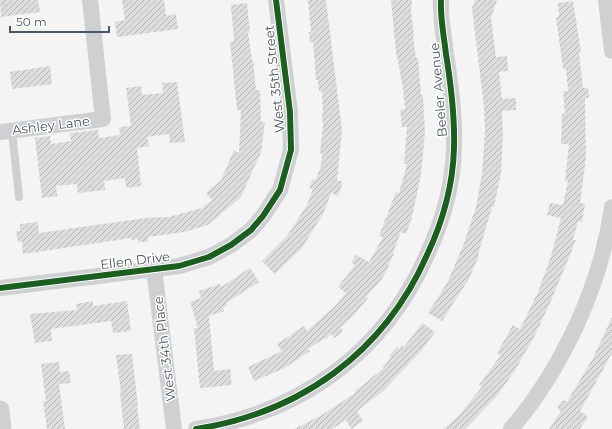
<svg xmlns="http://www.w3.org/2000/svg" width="612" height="429" viewBox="0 0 612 429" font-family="Montserrat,sans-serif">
<defs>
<pattern id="building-hatch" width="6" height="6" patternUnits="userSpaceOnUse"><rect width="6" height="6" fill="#ddddde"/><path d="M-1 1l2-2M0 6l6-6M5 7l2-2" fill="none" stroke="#b5b6b7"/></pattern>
</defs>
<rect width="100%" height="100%" fill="#f4f4f4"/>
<!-- building -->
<path fill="url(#building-hatch)" d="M0,0H38L40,12L1,17Z
M122,0H164L166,16L176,14L178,29L117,37L115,22L125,20Z
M308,0H326L342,130L337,180L343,182L338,196L331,193L324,212L302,248L275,274L262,261L287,236L307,205L313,189L309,188L313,179L316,180L321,165L322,154L320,153L323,125L322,114H323L322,92H319L318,80H316L313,42L310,43L309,32H311Z
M391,0H412L411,11L414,36H413L416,58H418L421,95H423L425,132L421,175L412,217L406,234L401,232L393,253L394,254L388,265L389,266L381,280L366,297L368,298L354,315L340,328L343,331L335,338L331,334L326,339L325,338L308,349L310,351L283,369L254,381L248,367L282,351L277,344L304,326L307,331L335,306L346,293L338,287L355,265L351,263L356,255L369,262L383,237L379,236L396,192L399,193L407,164H404L407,127H402L400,110L405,109L403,88L396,52Z
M475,0H497L491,18L496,57L507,56L508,71L499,72L502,99L516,98V110L502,111L503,136L501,173L494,207H492L478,255L479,256L467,283H466L442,321L428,313L447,283L463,246L476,207L482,174L485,132L484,107L472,8Z
M573,1L581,53H579L583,88H588L589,98H585L586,158L580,203L585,204L582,222L578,221L573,240H576L551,301L534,337L514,372L496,397L465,429H444L459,415L482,387L479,385L501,355L497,353L513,325L520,329L538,292L551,256L561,218L547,215L550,203L563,205L568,181H565L569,144H561L562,114H565L563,91H568L566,69H563L556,17H559L558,3Z
M247,3L250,32L248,33L252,60H253L256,90H260L261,122H265L261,152L241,197L208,225L184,232L148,237V242H138V239L131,240V238L23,254L22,242H18L16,231H20V224L38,222L39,233L146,218L169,217L202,208L212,200L206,193L221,180L234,150L239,153L241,110H237L230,41H234L231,5Z
M50,66L52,84L12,89L10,72Z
M177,82L185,142L170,143L169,134L147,137L149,146L137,148L141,186L126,188L125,178L104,181L105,190L78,193L77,184L56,186L57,196L42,198L35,138L50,136L51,144L71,141L70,133L98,130L99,138L120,135L119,127L131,126L126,88L141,86L142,95L163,93L162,83Z
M250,268L259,282L226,303L227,306L223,307L224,311L209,316L214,371L230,369L232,385L200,388L194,328H198L190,302L201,298L199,291L220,284L221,287Z
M93,301V306L127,301L131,331L113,333L111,321L51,329L52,341L35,343L30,314L77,310L76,304Z
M612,317V353L580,411L588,417L580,429H549L561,411L557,408L563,400L567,402L594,356Z
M422,323L435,332L422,350L383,391L357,411L363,421L351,429L346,420L332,429H294L322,415L355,393L354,392L384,368L383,367L391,358L389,356L397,347L399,349L402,345L404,347Z
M132,354L138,406H137L140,429H124L120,393L121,392L116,355Z
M59,362L60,372L69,371L71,383L59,384L65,429H47L43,401H46L41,364Z"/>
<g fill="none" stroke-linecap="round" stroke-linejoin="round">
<!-- service -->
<path stroke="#ced0d2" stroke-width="8" d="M12,131L19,197"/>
<!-- minor -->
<path stroke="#ced0d2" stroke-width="16" d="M606,0L612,51
M0,132L103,119L90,0
M154,269L174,429
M0,288L179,266L209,257L231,245L251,230L263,216L280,190L291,150L290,112L276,0
M196,429C300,413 384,353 427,255C443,221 453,185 454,148C455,116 451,85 446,54C444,36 440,18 441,0
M511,429C562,369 601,286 612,207"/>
<!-- tertiary -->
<path stroke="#ced0d2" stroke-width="19" d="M0,410L2,429"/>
<defs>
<path id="cycleway" d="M0,288L179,266L209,257L231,245L251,230L263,216L280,190L291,150L290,112L276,0
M196,429C300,413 384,353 427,255C443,221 453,185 454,148C455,116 451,85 446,54C444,36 440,18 441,0"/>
</defs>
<!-- cycleway casing -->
<use href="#cycleway" stroke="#fff" stroke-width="8"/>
<!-- cycleway -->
<use href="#cycleway" stroke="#1b5e20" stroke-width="6"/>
</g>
<g text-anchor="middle" stroke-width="3" stroke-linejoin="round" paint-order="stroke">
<!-- street labels -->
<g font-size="13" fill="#4a5661" stroke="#fff">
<text transform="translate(274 79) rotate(-96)" y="5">West 35th Street</text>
<text transform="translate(438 90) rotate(-95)" y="5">Beeler Avenue</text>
<text transform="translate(51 125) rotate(-7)" y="5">Ashley Lane</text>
<text transform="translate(135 260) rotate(-7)" y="5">Ellen Drive</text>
<text transform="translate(164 349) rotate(-97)" y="5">West 34th Place</text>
</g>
</g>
<!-- scale -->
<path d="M10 26v6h99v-6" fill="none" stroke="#4a5661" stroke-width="2"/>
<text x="16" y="26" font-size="12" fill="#4a5661" stroke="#ffffff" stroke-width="3" paint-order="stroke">50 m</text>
</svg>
